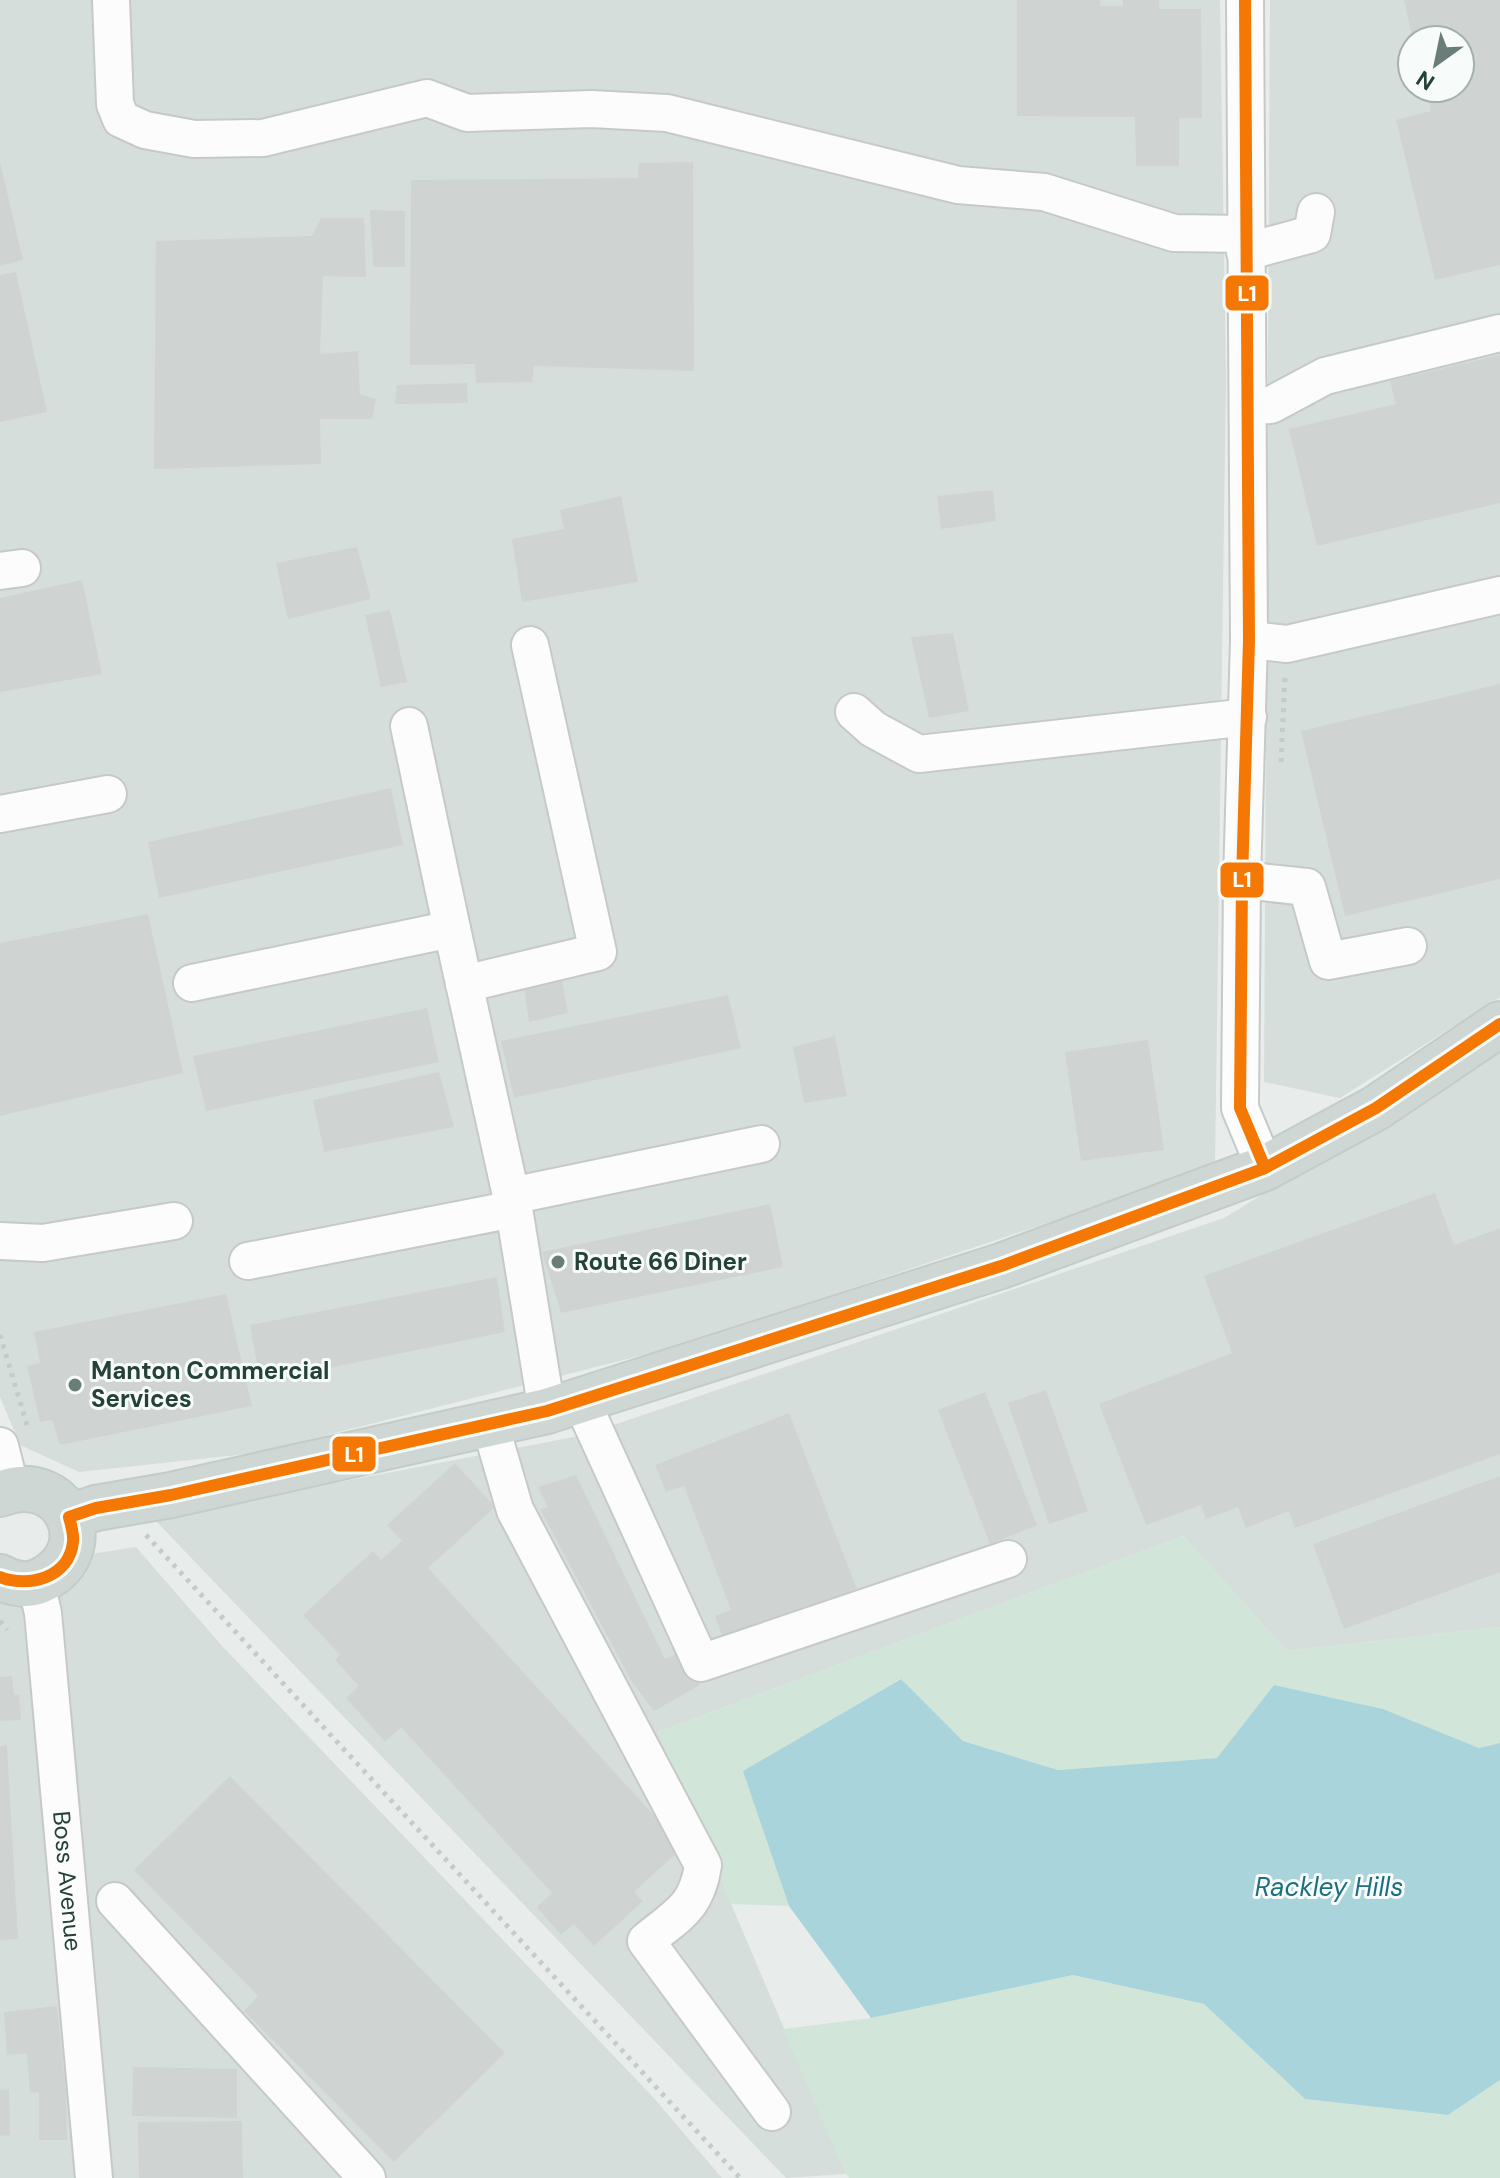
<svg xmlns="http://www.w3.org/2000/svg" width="1500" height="2178" viewBox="0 0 1500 2178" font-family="'DM Sans',sans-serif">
<rect width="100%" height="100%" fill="#e8edeb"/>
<!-- built -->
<path fill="#d6dedb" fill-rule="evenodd" d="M0,0H1220L1226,375L1215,1167L679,1346L256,1453L79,1472L20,1445L0,1397Z
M1270,0H1500V997L1340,1098L1264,1082ZM1412,40H1460V88H1412Z
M1500,1049V1627L1287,1651L1183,1536L658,1732L846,2174L786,2178L153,1518L584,1435L1224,1218Z
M136,1547L223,1647L653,2097L722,2178H0V1568Z"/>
<!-- green -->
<path fill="#d1e6d8" d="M1183,1536L1287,1651L1500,1627V1743L1479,1748L1383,1709L1274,1685L1218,1758L1058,1770L963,1741L900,1679L744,1771L789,1906L731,1904L658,1732Z
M1073,1975L1204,2004L1305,2099L1448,2115L1500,2080V2178H849L846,2174L783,2029L871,2018Z"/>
<!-- water -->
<path fill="#a9d4db" d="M901,1679L963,1741L1058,1770L1217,1758L1274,1685L1383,1709L1479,1748L1500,1743V2080L1448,2115L1305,2099L1204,2004L1073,1975L871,2018L789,1906L743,1771Z"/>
<!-- building -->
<path fill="#cfd4d2" d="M1017,0H1100V6H1123V0H1159V9H1201L1202,118H1179V166H1136L1135,117L1017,116Z
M1404,0H1500V265L1435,280L1396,120L1431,111L1425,88H1460V40H1413Z
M0,162L23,260L0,266Z
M693,162L694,371L534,366L532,382L476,383L475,364L410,365L411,180L638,178L639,163Z
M370,210L405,211V267H373Z
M321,218H364L366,277L323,276L320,354L358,351L360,394L376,399L372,419H320L321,464L154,469L156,241L312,236Z
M16,272L47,412L0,422V275Z
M1500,355V503L1317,546L1289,429L1396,404L1390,381Z
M467,383L468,403L395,404L397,385Z
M993,490L996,521L941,529L937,496Z
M621,496L638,582L522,602L512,539L564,529L560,510Z
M357,547L371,599L288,619L276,563Z
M82,580L102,674L0,692V598Z
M390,610L407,682L381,687L365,615Z
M953,633L969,711L929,718L911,637Z
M1500,684V879L1345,916L1301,731Z
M391,788L403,845L159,898L148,842Z
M148,914L183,1073L0,1116V943Z
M562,981L568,1013L529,1022L524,987Z
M728,995L741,1048L514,1098L501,1041Z
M427,1008L439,1062L206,1111L193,1056Z
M835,1036L847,1096L804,1103L793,1047Z
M1148,1040L1164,1150L1081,1161L1065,1052Z
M439,1072L454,1127L324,1152L313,1100Z
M1435,1193L1454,1245L1500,1228V1454L1295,1528L1289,1511L1246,1528L1238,1507L1206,1519L1201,1505L1146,1525L1099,1404L1232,1353L1204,1276Z
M770,1204L783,1267L561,1313L542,1252Z
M497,1277L505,1332L260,1382L250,1325Z
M226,1294L252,1406L60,1445L52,1420L40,1422L27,1366L40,1363L34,1332Z
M1046,1390L1088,1511L1049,1524L1008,1403Z
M985,1392L1037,1525L990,1544L938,1410Z
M789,1413L858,1592L725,1643L715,1616L731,1610L684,1486L666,1492L655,1465Z
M455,1463L495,1507L428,1568L683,1847L634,1892L643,1901L594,1946L574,1924L561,1935L537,1907L552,1893L401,1727L385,1742L346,1698L359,1686L335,1660L340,1655L303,1615L373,1551L381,1560L402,1541L387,1525Z
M576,1475L665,1659L688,1649L700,1685L654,1711L632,1682L540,1509L548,1507L538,1487Z
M1500,1476V1572L1344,1629L1313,1544Z
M12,1676L14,1695L19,1694L21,1720L0,1721V1677Z
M7,1745L18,1939L0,1940V1746Z
M230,1776L505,2053L394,2162L244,2011L258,1996L134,1870Z
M57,2006L66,2090L67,2140H39V2092L30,2093L27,2053L7,2055L4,2012Z
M133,2067L237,2069V2118L132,2116Z
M9,2089L10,2135L0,2136V2090Z
M242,2121L243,2178H139L138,2122Z"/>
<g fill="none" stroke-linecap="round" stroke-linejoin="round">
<defs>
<g id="minor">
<path d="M111,0L115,104L121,119L145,130L194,139L263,138L427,98L467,113L591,109L667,113L958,185L1044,192L1174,233L1245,234"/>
<path d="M1245,0L1249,640L1242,880L1240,1108L1265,1168"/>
<path d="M1245,252L1312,234L1316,212"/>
<path d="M1248,406L1271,405L1325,376L1500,333"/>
<path d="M0,571L22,568"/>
<path d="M1249,640L1287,644L1500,595"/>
<path d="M854,712L873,729L919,754L1248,717"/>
<path d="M409,726L452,929"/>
<path d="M0,814L108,794"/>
<path d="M1242,880L1307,887L1328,961L1408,946"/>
<path d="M192,983L452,929L514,1209L547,1411"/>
<path d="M464,984L598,952L530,645"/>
<path d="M511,1196L761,1144"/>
<path d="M0,1241L43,1243L174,1221"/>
<path d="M248,1261L514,1209"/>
<path d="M581,1400L701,1663L1008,1559"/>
<path d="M490,1424L515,1510L703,1865C697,1908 677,1915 646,1941L772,2112"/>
<path d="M0,1446L11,1490"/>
<path id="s1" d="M36,1583L43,1613L94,2178"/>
<path d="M115,1901L367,2178"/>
</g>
<path id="major" d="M0,1494C64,1468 103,1549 42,1580C29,1587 13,1584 0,1577
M69,1517L96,1508L171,1495L547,1411L1001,1266L1265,1168L1376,1108L1500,1024"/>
</defs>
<!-- minor casing -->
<use href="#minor" stroke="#c5cac8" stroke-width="40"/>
<!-- major casing -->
<use href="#major" stroke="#c3ccc9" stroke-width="48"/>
<!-- path -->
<path stroke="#c3ccca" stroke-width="5" stroke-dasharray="4 6" stroke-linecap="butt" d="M1281,762L1285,676
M0,1335L27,1425
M146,1535L740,2178
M0,1621L7,1630"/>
<!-- minor -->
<use href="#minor" stroke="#fcfcfc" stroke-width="36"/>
<!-- major -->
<use href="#major" stroke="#cfd7d5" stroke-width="44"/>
<defs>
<path id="bus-1" d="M1245,0L1249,640L1242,880L1240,1108L1265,1168
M0,1577C29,1588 69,1578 73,1542C74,1534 71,1525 69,1517L96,1508L171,1495L547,1411L1001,1266L1265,1168L1376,1108L1500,1024"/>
</defs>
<!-- bus-1 casing -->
<use href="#bus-1" stroke="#f7fbf9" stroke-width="18"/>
<!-- bus-1 -->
<use href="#bus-1" stroke="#f47803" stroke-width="12"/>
</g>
<!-- markers -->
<g fill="#697e78" stroke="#f7fbf9" stroke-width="3">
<circle cx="558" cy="1262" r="8"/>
<circle cx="75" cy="1385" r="8"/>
</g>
<g text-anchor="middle" stroke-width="6" stroke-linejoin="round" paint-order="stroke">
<!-- poi labels -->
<g font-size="24" font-weight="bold" fill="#24423a" stroke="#f7fbf9" text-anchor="start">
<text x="574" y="1270">Route 66 Diner</text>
<text x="91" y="1379">Manton Commercial<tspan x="91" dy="28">Services</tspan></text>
</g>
<!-- street labels -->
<g font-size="24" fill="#24423a" stroke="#f7fbf9">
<text dy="8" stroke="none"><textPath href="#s1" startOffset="300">Boss Avenue</textPath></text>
</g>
<!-- water labels -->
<g font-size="26" font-style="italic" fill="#1c6f80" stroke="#f7fbf9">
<text x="1329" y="1896">Rackley Hills</text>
</g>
</g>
<g stroke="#f7fbf9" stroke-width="3">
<rect x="1224" y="274" width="46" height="38" rx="8" fill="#f47803"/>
<rect x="1219" y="861" width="46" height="38" rx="8" fill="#f47803"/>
<rect x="331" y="1435" width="46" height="38" rx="8" fill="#f47803"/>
</g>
<g font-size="22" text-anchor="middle" font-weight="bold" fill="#fff">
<text x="1247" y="301">L1</text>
<text x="1242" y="887">L1</text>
<text x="354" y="1462">L1</text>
</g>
<!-- north arrow -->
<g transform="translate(1436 64) rotate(213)"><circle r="38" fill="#f7fbf9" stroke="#a3b1ad" stroke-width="2"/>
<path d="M0-6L14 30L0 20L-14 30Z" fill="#697e78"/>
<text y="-12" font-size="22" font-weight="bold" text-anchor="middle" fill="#24423a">N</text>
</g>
</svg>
